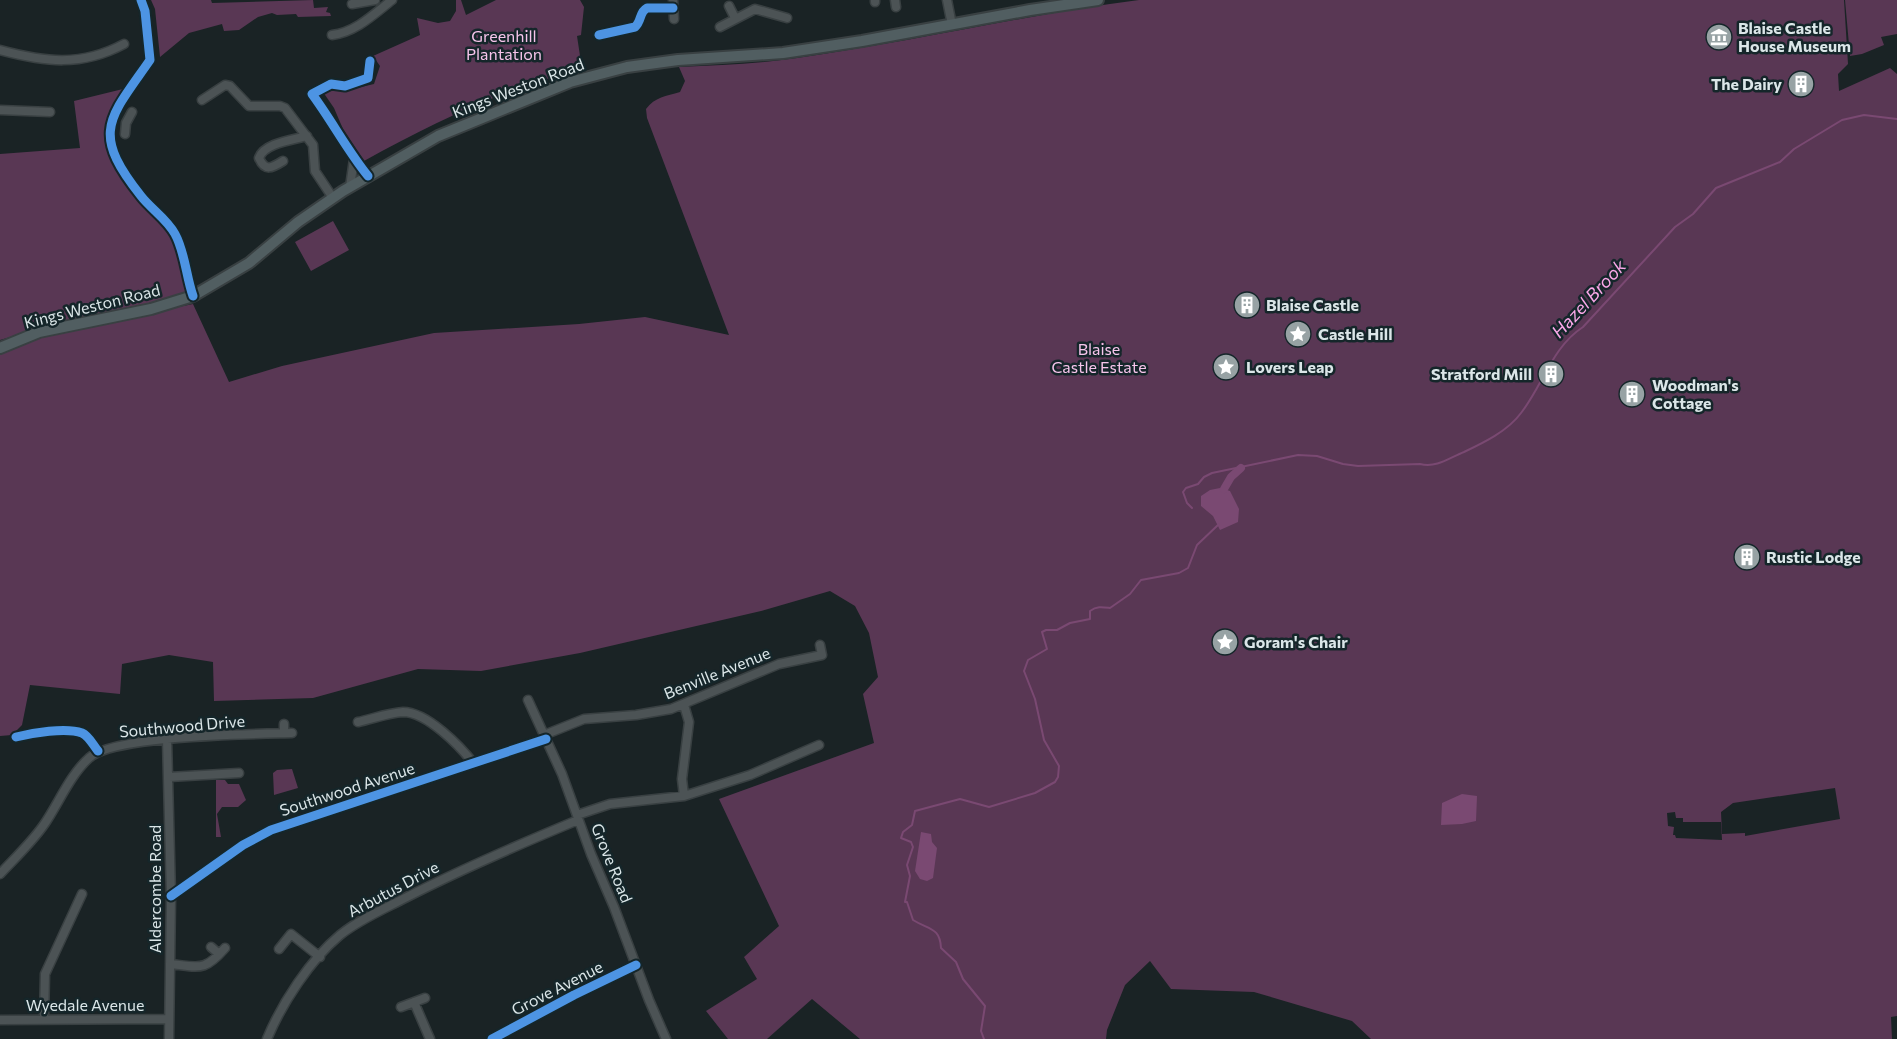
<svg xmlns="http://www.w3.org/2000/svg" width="1897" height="1039" viewBox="0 0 1897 1039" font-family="Commissioner,sans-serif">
<rect width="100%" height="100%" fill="#1a2325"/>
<!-- green -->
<path fill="#593754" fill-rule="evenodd" d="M151,0H211L212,3L313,0L314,8L328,7L326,12L330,13L331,16L298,17L296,14L277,15L272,13L258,17L239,30L224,31L222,24L189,33L160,57L155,9Z
M456,0H461L466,15L496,0H580L584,7L581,35L577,36L582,69C503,89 435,122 364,161L343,129L334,108L323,92L330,89L344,91L374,84L380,66L373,56L420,35L417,18L438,23L450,21L456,11Z
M1139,0H1844L1848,64L1838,74L1839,91L1890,68L1897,74V1016L1891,1017L1892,1039H1371L1352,1021L1254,992L1171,989L1150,961L1125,985L1107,1030L1106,1039H860L812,999L767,1039H728L706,1011L757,979L744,957L779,926L719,799L874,743L863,694L878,677L869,633L855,606L830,591L761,611L580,653L481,671L418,669L313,698L214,701L213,662L169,655L122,664L120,694L30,685L22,725L12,735L0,736V353C61,327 128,318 193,304L229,382L282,366L434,333L579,324L645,317L729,335L647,118L646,109C655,97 666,96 680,92L685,81L679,67C719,65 758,64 797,58C912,42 1024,15 1139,0ZM1835,788L1840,819L1745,836V833L1722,834L1721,812L1733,803ZM1675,812L1676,818H1683V822H1721L1722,840L1676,838L1675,835H1673L1674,827L1668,826L1667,813Z
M1845,0H1897V34L1881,37L1884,45L1862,54L1850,56Z
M127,88L114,107L107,124L116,162L173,233L189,293L145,305L74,319L0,340V154L80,148L74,101Z
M333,221L349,250L311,271L295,242Z
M292,769L298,788L274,795L273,773L277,770Z
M216,780H225L228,784H239L246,800L238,807H222L217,814L221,837H216Z"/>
<!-- water -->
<path fill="#7a4972" d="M1220,488L1230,491L1239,509L1238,522L1220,530L1213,516L1201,506V496L1210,490Z
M1462,794L1477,796L1476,821L1462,824L1441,825L1442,803Z
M921,832L931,834L932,842L937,848L933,878L927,881L920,879L915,871Z"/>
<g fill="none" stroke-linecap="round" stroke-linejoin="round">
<!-- stream -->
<path stroke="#7a4972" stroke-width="2" d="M1192,508L1187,503L1183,492L1186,488L1198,484L1204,477L1212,473L1298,455L1317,456L1343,464L1358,466L1420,464C1437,468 1449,458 1464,452C1483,443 1508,431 1521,413C1543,385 1552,347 1583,327L1675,227L1693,214L1716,188L1780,162L1794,149L1842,120L1864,115L1897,119
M984,1039L981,1031L985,1006L963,979L956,962L941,948C940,927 929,930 913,920L907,902H905L910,876L907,865L913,847L911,842L901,838L903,832L912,825L915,811L960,799L989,807L1035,793L1055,782L1058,777L1059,766L1044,740L1035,699L1024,671L1028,660L1047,649L1042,632L1046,630H1057L1070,623L1090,619V611C1097,606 1102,607 1110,608L1130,594L1141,580L1179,573L1188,568L1197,545L1219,524"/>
<!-- canal -->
<path stroke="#7a4972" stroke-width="8" d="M1224,489L1231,477L1241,468"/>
<defs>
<path id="minor" d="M141,0L145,11L150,60C109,119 90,132 141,196C151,209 167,219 175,234C185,252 186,276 193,296
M673,0L674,19
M895,0L896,7
M947,0L952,25
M875,2V0
M352,4L375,0
M729,6L735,18
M720,27L755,9L787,18
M332,35C356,32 374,14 392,0
M599,35L635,27C642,21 639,12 647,8H673
M0,50C45,62 81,67 124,44
M202,100L225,85L230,86L249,106H280L285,108L313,145L315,171L333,198
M0,110L50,112
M125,134L126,123L132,112
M283,161C272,168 265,172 259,158C264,143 293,140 307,136
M368,176C347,150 332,121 312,94L331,84L345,86L368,78L370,61
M350,187L354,159
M528,700L562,774L591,854L614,907L649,1000L666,1039
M684,705L689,722L682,779L684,796
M358,722C372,719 388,713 403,712C427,712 460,746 474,764
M284,724V733
M544,735L584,719L636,715L671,709L779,664L822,655L820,645
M16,737C32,733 66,727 82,733C89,736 93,745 98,751
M167,739L171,896L169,1039
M169,777L239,773
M577,815L610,804L684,796L750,775L819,745
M0,874C14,859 31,843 43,826C58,805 69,776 89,758C113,735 254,734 292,733
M171,896L243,845L271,830L546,739
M211,947L219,954
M279,949L291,934L320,957
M170,964C200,967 204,972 225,948
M414,1002L430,1039
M401,1007L425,998
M44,1019L45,974L82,894
M0,1020L169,1019
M267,1039C282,1003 310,960 340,935C360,919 384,909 407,897C464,868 520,844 578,820
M492,1039L574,995L636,965"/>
<path id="major" d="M0,348L39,332L151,309L193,296L249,263L298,222L343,191L438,136L570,82L627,67L678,60L783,53L862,41L1030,10L1098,0"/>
</defs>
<!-- minor casing -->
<use href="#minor" stroke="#394042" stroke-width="11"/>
<!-- major casing -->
<use href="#major" stroke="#394042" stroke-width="14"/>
<!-- minor -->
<use href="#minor" stroke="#4c5355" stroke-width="8"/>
<!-- major -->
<use href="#major" stroke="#515e61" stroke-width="10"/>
<defs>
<path id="cycleway" d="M141,0L145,11L150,60C109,119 90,132 141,196C151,209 167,219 175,234C185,252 186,276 193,296
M599,35L635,27C642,21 639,12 647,8H673
M368,176C347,150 332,121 312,94L331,84L345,86L368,78L370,61
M16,737C32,733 66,727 82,733C89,736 93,745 98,751
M171,896L243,845L271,830L546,739
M492,1039L574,995L636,965"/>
</defs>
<!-- cycleway casing -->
<use href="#cycleway" stroke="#15262a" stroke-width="13"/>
<!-- cycleway -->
<use href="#cycleway" stroke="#4d94e3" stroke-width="9"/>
</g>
<!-- icons -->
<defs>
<symbol id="museum-disc" viewBox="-11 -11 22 22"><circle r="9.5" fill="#97a2a4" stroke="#15262a"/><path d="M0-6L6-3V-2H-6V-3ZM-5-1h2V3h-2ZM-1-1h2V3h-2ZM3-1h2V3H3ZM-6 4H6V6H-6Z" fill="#fff"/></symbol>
<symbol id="building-disc" viewBox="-11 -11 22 22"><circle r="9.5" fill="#97a2a4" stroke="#15262a"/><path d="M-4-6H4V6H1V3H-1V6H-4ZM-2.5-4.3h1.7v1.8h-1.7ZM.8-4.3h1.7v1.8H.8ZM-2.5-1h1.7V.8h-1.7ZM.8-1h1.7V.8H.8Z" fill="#fff"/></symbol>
<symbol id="sight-disc" viewBox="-11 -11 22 22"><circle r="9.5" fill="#97a2a4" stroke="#15262a"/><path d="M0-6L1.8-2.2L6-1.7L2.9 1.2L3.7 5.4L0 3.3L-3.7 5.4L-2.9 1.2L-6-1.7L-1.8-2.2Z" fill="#fff"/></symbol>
</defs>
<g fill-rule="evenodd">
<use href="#museum-disc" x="1704" y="22" width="30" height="30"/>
<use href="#building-disc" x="1786" y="69" width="30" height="30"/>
<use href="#building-disc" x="1232" y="290" width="30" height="30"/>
<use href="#sight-disc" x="1283" y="319" width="30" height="30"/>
<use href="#sight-disc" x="1211" y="352" width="30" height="30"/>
<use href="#building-disc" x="1536" y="359" width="30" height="30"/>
<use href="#building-disc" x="1617" y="379" width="30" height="30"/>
<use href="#building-disc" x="1732" y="542" width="30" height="30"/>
<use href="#sight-disc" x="1210" y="627" width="30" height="30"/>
</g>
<g text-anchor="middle" stroke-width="5" stroke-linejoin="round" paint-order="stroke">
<!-- poi labels -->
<g font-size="16" font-weight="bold" fill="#dbe6e8" stroke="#15262a" text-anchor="start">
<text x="1738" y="34">Blaise Castle<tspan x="1738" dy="18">House Museum</tspan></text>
<text x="1782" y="90" text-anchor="end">The Dairy</text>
<text x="1266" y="311">Blaise Castle</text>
<text x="1318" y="340">Castle Hill</text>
<text x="1246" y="373">Lovers Leap</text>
<text x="1532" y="380" text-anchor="end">Stratford Mill</text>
<text x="1652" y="391">Woodman's<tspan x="1652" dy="18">Cottage</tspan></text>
<text x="1766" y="563">Rustic Lodge</text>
<text x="1244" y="648">Goram's Chair</text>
</g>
<!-- park labels -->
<g font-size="16" fill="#f6c4eb" stroke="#15262a">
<text x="504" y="42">Greenhill<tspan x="504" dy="18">Plantation</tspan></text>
<text x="1099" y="355">Blaise<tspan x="1099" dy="18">Castle Estate</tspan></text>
</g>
<!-- street labels -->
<g font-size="16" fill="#dbe6e8" stroke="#15262a">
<text transform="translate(518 88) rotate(-21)" y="6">Kings Weston Road</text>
<text transform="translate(92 306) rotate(-14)" y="6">Kings Weston Road</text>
<text transform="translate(717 673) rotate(-22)" y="6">Benville Avenue</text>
<text transform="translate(182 726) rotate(-5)" y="6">Southwood Drive</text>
<text transform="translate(347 789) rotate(-18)" y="6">Southwood Avenue</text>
<text transform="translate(612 863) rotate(68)" y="6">Grove Road</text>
<text transform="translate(155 889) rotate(-90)" y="6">Aldercombe Road</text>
<text transform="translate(393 889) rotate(-28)" y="6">Arbutus Drive</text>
<text transform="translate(557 988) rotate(-27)" y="6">Grove Avenue</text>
<text x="85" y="1011">Wyedale Avenue</text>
</g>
<!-- water labels -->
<g font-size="18" font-style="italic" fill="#faa8e9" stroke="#15262a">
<text transform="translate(1589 299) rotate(-47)" y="6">Hazel Brook</text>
</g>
</g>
</svg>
